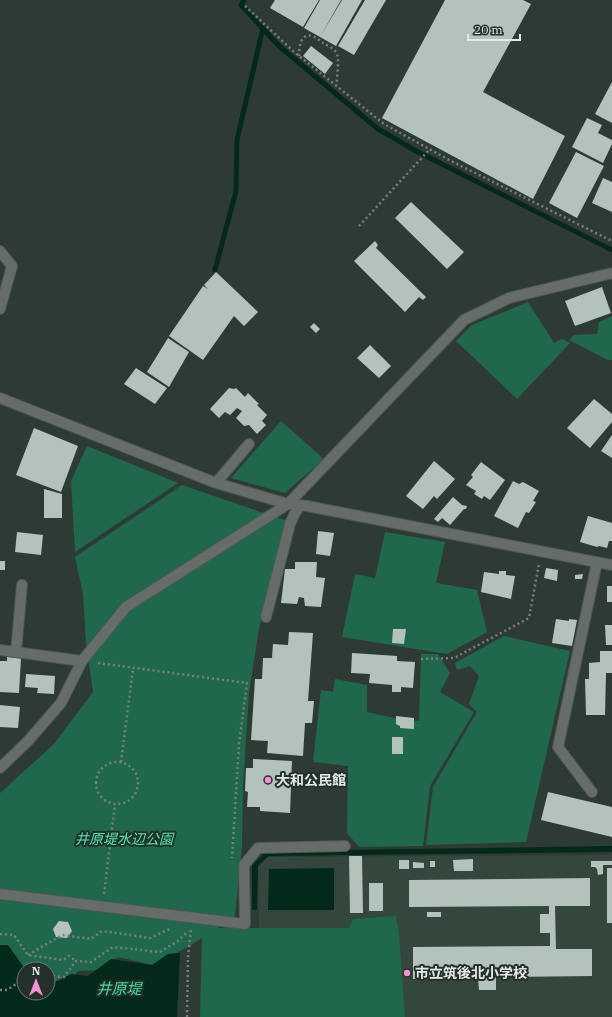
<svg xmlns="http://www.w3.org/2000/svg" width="612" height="1017" viewBox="0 0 612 1017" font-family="'IBM Plex Serif','Noto Sans JP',serif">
<rect width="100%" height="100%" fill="#2e3b34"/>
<!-- built -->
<path fill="#34473d" d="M612,855V1017H200L203,928H259L258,867L268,857Z"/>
<!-- green -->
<path fill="#20684c" d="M528,302L554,343L562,339L570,343L517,399L456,341L472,325Z
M612,316V360H608L569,340L574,335L597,334L599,322Z
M281,421L324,459L285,493L231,478Z
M87,446L178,483L75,552L71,481Z
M182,485L287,521L259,628L249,693L243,786L242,846L235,916L218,928H349L353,919L396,916L399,935L405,1017H200L202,938L186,948L153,965L118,957L97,970L78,971L69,981L48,980V969H24L0,995V793L54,744L93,692L86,643L83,594L75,557Z
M385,532L445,542L436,583L477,590L487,632L447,654L342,637L355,574L375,578Z
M504,636L570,651L526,842L426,845L433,787L477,712L469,704L479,676L470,666L457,670L455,663Z
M421,654H438L450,673L440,692L474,712L430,786L423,846L359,847L347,833L348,766L313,762L321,690L333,692L335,679L367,685V712L399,719L419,721Z"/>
<!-- water -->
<path fill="#03291b" d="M612,846V852L268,856L258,866L257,910H252V866L266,851Z
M334,868V910H268L269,869Z
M0,945H8L25,969L24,993H48V981H57L71,974L88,976L111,959L152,965L168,954L180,953L177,1017H0Z"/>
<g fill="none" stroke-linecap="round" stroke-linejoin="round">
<!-- stream -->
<path stroke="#03291b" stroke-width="5" d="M244,0L241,5L279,46L378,129L418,152L612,250
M215,270L236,191L237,140L263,28"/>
</g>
<!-- building -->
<path fill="#b3c3bb" d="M275,0H319L303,27L270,8Z
M320,0H341L320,37L304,28Z
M342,0H362L336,46L320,37Z
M365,0H386L354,55L338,46Z
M445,0H523L531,4L483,92L565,136L533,199L382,118Z
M311,46L333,63L325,74L303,56Z
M612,82V123L595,114Z
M587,118L602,125L598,133L612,140V144L603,163L572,147Z
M576,152L604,166L577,218L549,203Z
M603,178L612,182V212L592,203Z
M411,202L464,252L447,269L395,218Z
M375,241L378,245L376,248L426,297L423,300L419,297L405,312L354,261Z
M216,272L258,312L244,326L234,316L203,360L169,336L203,286L208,289L204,285Z
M602,287L611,313L575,326L565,301Z
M314,323L320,329L316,333L310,327Z
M168,338L189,352L169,387L147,372Z
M370,345L391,366L379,378L357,358Z
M136,368L167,388L155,404L124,384Z
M229,388L234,389L236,388L245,397L248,393L259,404L257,405L267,415L262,421L266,425L257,434L249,425L244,426L236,418L242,411L237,408L230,415L225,412L219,418L210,409Z
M594,399L612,414V422L590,448L567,428Z
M34,428L78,446L61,492L16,475Z
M612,435V458L601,451Z
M434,461L455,479L437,499L434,496L423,509L406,496Z
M481,462L505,480L490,500L484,496L482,499L474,494L476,491L466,485L473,477L471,475Z
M513,481L519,484L523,482L539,491L533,501L536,502L529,513L526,512L518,528L494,516Z
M44,489L62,494V518H44Z
M453,497L462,505L467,506L466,509H464L450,525L442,518L438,522L434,519Z
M588,516L612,523V541H609L607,548L599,546L597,547L580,542Z
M318,531L334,533L330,556L316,554Z
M17,532L43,535L41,555L15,552Z
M0,561H5V570H0Z
M295,562H317L316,577L325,578L321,607L305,606L304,598L299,597L297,604L281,603L285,569H295Z
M546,568L558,570L557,581L544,578Z
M499,571H506V575L515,576L511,599L481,592L484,572L499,574Z
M583,574L582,579H575V575Z
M607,586H612V602H607Z
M556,619L569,621V619L577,620L572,646L552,643Z
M605,625H612V645H606Z
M393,629H406L404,644L392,643Z
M289,632L313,633L308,701H314L312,723H305L303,756L267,753L268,741L251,740L255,679H262L263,658H272L273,644L288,645Z
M600,651H612V673H606L605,715H586L585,679H589V663L600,662Z
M352,653L397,656V661L415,662L413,688L401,687V692H392V685L369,683L370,674L351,673Z
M7,657L21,658L19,693L0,692V661H7Z
M26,674L55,676L54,694L37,693L38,688L25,687Z
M0,705L20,707L18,728L0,727Z
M396,716L414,718V729L400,728V726L396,724Z
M392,737H403V754H392Z
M253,759L292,761L290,813L260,811V807H247L248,792L245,791L246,768H253Z
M548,792L612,807V837L541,820Z
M349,856H362L363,913H350Z
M473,859V871H454L453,860Z
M399,860H409V869H399Z
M430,861H435V867H430Z
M591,861H612V865H603V874L598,875L597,869L595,867H591Z
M413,862L424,863V868H413Z
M607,868H612V923H607Z
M590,878V906H555L556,949H592V976L496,977V990H479L478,979H413V947L550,946V933H540V914H549V906L409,907V880Z
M369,883H383V911H369Z
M427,912H441V917H427Z
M59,921L68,922L72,931L67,938L56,937L53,929Z"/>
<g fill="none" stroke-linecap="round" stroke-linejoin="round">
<defs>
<path id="minor" d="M0,251L12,266L0,309
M0,398L216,483L288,504L307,506L612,565
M216,483L249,444
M266,617L290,524L294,515L300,505
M0,650L82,661
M16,652L22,585
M0,768L28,741L61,703L82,661L126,607L288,504L464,320L509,298L612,273
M592,792L558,747L597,562
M0,894L245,924L244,865L258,848L345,846"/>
</defs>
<!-- minor casing -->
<use href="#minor" stroke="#4b5751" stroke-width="12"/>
<!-- path -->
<path stroke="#76817b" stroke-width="2.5" stroke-dasharray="2 3" stroke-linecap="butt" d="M245,6L293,51L384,124L451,161L612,241
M299,56C299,48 300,33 312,36C316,37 320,41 323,43C327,45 333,48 336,52C340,57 337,78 336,86
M359,226L429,150
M421,659L454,658L529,618L539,564
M98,663L247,683L239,744L232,858
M121,762L133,669
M96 783a21 21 0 1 1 42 0a21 21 0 1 1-42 0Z
M104,894L115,804
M0,934L14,935L28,955L63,960L69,956L76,961
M28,955L62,935L91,939L102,931L150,938L170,929
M48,976L64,977L76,961L91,962L113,947L160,952L178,941L188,931
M0,990H7L24,979
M187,1017L188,957L191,930"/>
<!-- minor -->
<use href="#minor" stroke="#666c69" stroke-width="10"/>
</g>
<!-- markers -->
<g fill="#f690cf" stroke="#24302a" stroke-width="1.5">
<circle cx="268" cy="780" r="4"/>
<circle cx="407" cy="973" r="4"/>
</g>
<g text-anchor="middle" stroke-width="4" stroke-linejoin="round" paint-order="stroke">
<!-- poi labels -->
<g font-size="14" font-weight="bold" fill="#e3ebe7" stroke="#24302a" text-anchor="start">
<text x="276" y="785">大和公民館</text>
<text x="415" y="978">市立筑後北小学校</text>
</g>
<!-- park labels -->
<g font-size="14" font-style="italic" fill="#4de8ac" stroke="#24302a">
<text x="124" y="844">井原堤水辺公園</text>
</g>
<!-- water labels -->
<g font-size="15" font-style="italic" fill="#40dea3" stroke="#24302a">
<text x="119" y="994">井原堤</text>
</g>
</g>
<!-- north arrow -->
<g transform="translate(36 981)"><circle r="19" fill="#24302a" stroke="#707b76"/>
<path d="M0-3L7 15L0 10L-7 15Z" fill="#f690cf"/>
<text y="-6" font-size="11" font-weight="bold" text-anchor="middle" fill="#e3ebe7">N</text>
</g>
<!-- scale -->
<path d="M468 34v6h52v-6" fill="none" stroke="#e3ebe7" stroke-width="2"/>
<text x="474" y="34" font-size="12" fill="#e3ebe7" stroke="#24302a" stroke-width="3" paint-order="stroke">20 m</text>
</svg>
